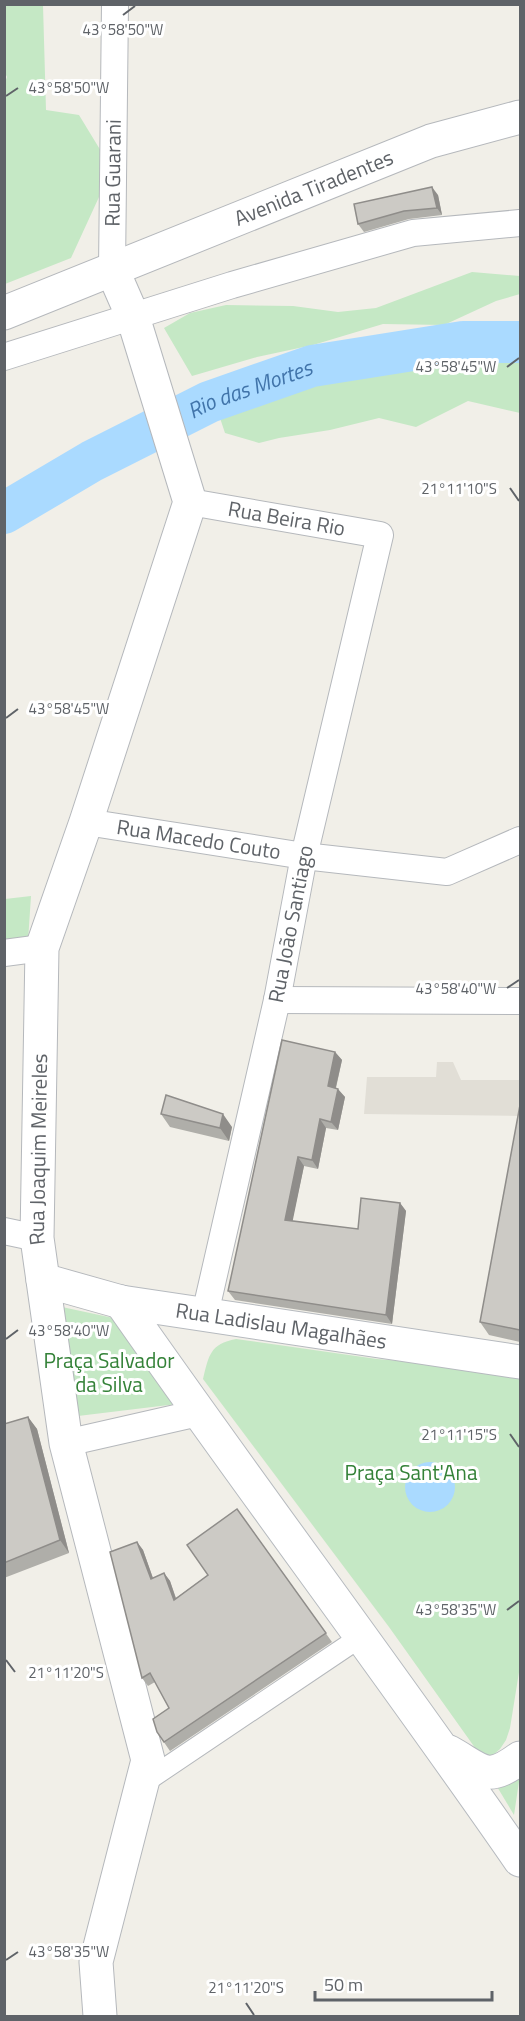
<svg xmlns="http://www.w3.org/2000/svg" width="525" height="2021" viewBox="0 0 525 2021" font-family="'Titillium Web',sans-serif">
<rect width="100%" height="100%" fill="#f1efe8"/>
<!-- education -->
<path fill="#e1ded6" d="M437,1062H453L461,1080H520V1116L364,1114L367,1077H436Z"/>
<!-- green -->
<path fill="#c5e8c5" d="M5,5H43L46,110L79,115L107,161L99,197L71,258L5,284L4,85L7,77L5,73Z
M472,272L520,276V294L496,301L444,325L383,324L313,345L257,357L192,376L164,328L190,313L226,305L293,306L338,312L376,308Z
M504,354H520V413L468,401L416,427L379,418L330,430L279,438L259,443L225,433L218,412L319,379Z
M31,896L28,941L5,940V899Z
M62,1307L118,1319L177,1404L78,1416Z
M236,1339L377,1359L487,1368L520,1377V1666L510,1728L506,1740L500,1749L493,1755H485L478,1752L389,1627L203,1379C209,1355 210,1344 236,1339Z
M520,1775L514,1815L493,1780Z"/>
<!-- water -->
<path fill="#aadaff" d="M405 1487a25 25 0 1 1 50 0a25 25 0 1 1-50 0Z"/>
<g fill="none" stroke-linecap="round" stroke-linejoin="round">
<!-- river -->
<path stroke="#aadaff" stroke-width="42" id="s1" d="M4,513L92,461L209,402L312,366L463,342H520"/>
<defs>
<path id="pedestrian" d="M142,1784L362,1636"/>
<g id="minor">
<path id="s2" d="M112,269L115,4"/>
<path d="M4,357L232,285L413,233L520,223"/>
<path id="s3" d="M190,502L380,535L304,856L277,1000L205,1314"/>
<path id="s4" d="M86,822L304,856L447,872L520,840"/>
<path d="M4,953L42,948"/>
<path d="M277,1000L520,1001"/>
<path d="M4,1231L37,1238"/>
<path d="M66,1443L198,1413"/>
</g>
<g id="tertiary">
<path id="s5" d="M4,313L431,141L520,117"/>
<path d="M43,1280L121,1302"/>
<path id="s6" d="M100,2016L96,1962L148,1760L66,1443L37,1238L42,948L86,822L190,502L133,317L112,269"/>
</g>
<g id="secondary">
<path d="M121,1302C252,1490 390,1672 520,1860"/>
<path id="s7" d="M121,1302L520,1362"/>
<path d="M449,1752C483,1771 486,1783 520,1758"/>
</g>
</defs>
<!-- pedestrian casing -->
<use href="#pedestrian" stroke="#b5b8bc" stroke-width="22"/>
<!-- minor casing -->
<use href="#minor" stroke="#b5b8bc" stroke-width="28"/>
<!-- tertiary casing -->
<use href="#tertiary" stroke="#b5b8bc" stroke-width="35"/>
<!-- secondary casing -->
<use href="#secondary" stroke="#b6babf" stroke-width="35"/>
<!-- pedestrian -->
<use href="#pedestrian" stroke="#fff" stroke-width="20"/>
<!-- minor -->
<use href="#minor" stroke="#fff" stroke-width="26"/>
<!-- tertiary -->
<use href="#tertiary" stroke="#fff" stroke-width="33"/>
<!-- secondary -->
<use href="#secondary" stroke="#fff" stroke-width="33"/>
</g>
<!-- wall -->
<path fill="#afaea9" d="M438,195L442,215L409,219L364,232L358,224Z
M335,1052L342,1060L336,1088L345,1097L338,1130L326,1128L318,1169L304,1166L292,1221L358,1229L400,1203L406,1211L392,1324L235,1300L228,1291Z
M520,1105V1342L489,1335L480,1322Z
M161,1114L232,1127L229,1141L170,1127Z
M28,1417L37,1429L69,1553L4,1578V1424Z
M237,1509L332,1642L170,1751L157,1732L169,1708L155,1682L148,1686L142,1678L137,1542L143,1550L153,1578L164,1573L170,1581L176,1598L208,1575Z"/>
<!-- shaded-wall -->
<path fill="#8f8d8a" d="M432,187L438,195L442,215L437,208Z
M335,1052L342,1060L334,1095L328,1086Z
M338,1089L345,1097L338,1130L331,1122Z
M223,1114L232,1127L229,1141L220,1128Z
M320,1119L326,1128L318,1169L312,1160Z
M298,1157L304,1166L291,1229L285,1220Z
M400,1203L406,1211L392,1324L386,1315Z
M28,1417L37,1429L69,1553L60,1540Z
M137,1542L143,1550L156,1587L151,1579Z
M164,1573L170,1581L179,1608L174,1600Z"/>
<!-- building -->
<path fill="#cccac5" stroke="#8f8d8a" stroke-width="1.5" d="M432,187L437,208L404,211L358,224L354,204Z
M282,1040L335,1052L328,1086L338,1089L331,1122L320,1119L312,1160L298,1157L285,1220L358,1229L361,1198L400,1203L386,1315L228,1291Z
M166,1095L223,1114L220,1128L161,1114Z
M520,1105V1330L480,1322Z
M28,1417L60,1540L4,1563V1424Z
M237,1509L326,1633L164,1742L157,1732L153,1719L169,1708L150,1673L142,1678L110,1552L137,1542L151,1579L164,1573L174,1600L208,1575L187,1545Z"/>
<!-- ticks -->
<path fill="none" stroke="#5f6368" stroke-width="2" d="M123,15L135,6M6,96L18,88M507,367L519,358M510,488L519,501M6,718L18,709M507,988L519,980M6,1339L18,1330M510,1434L519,1447M507,1610L519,1601M6,1660L15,1672M6,1960L18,1952M246,2003L254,2015"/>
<g text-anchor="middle" stroke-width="6" stroke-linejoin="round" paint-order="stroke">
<!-- street labels -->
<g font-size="21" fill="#5f6368" stroke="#fff">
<text dy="7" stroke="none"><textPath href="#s2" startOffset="96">Rua Guarani</textPath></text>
<text dy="7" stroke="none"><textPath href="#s5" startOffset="334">Avenida Tiradentes</textPath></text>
<text dy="7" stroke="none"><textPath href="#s3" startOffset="98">Rua Beira Rio</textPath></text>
<text dy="7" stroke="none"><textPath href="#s4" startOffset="114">Rua Macedo Couto</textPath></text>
<text transform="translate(291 924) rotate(-79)" y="7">Rua João Santiago</text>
<text dy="7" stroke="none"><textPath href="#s6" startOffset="886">Rua Joaquim Meireles</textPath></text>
<text dy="7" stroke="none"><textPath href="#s7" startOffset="162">Rua Ladislau Magalhães</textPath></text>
</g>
<!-- park labels -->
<g font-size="21" fill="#348238" stroke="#fff">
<text x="109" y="1368">Praça Salvador<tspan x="109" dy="24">da Silva</tspan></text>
<text x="411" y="1480">Praça Sant'Ana</text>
</g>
<!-- water labels -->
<g font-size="22" font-style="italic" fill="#4174aa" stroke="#fff">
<text dy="8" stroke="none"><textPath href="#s1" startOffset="276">Rio das Mortes</textPath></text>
</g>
</g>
<g font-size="15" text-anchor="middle" fill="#5f6368" stroke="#fff" stroke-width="6" stroke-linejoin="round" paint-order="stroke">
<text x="123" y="35">43°58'50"W</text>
<text x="69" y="93">43°58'50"W</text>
<text x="456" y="372">43°58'45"W</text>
<text x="459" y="494">21°11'10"S</text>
<text x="69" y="714">43°58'45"W</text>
<text x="456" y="994">43°58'40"W</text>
<text x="69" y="1336">43°58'40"W</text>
<text x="459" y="1440">21°11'15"S</text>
<text x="456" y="1615">43°58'35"W</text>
<text x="66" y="1678">21°11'20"S</text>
<text x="69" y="1957">43°58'35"W</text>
<text x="246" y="1993">21°11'20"S</text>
</g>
<!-- border -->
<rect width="525" height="2021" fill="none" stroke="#5f6368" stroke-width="12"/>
<!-- scale -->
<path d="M315 1991v9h177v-9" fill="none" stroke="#5f6368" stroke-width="3"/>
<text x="324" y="1991" font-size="18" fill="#5f6368" stroke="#ffffff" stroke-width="4.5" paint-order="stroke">50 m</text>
</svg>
